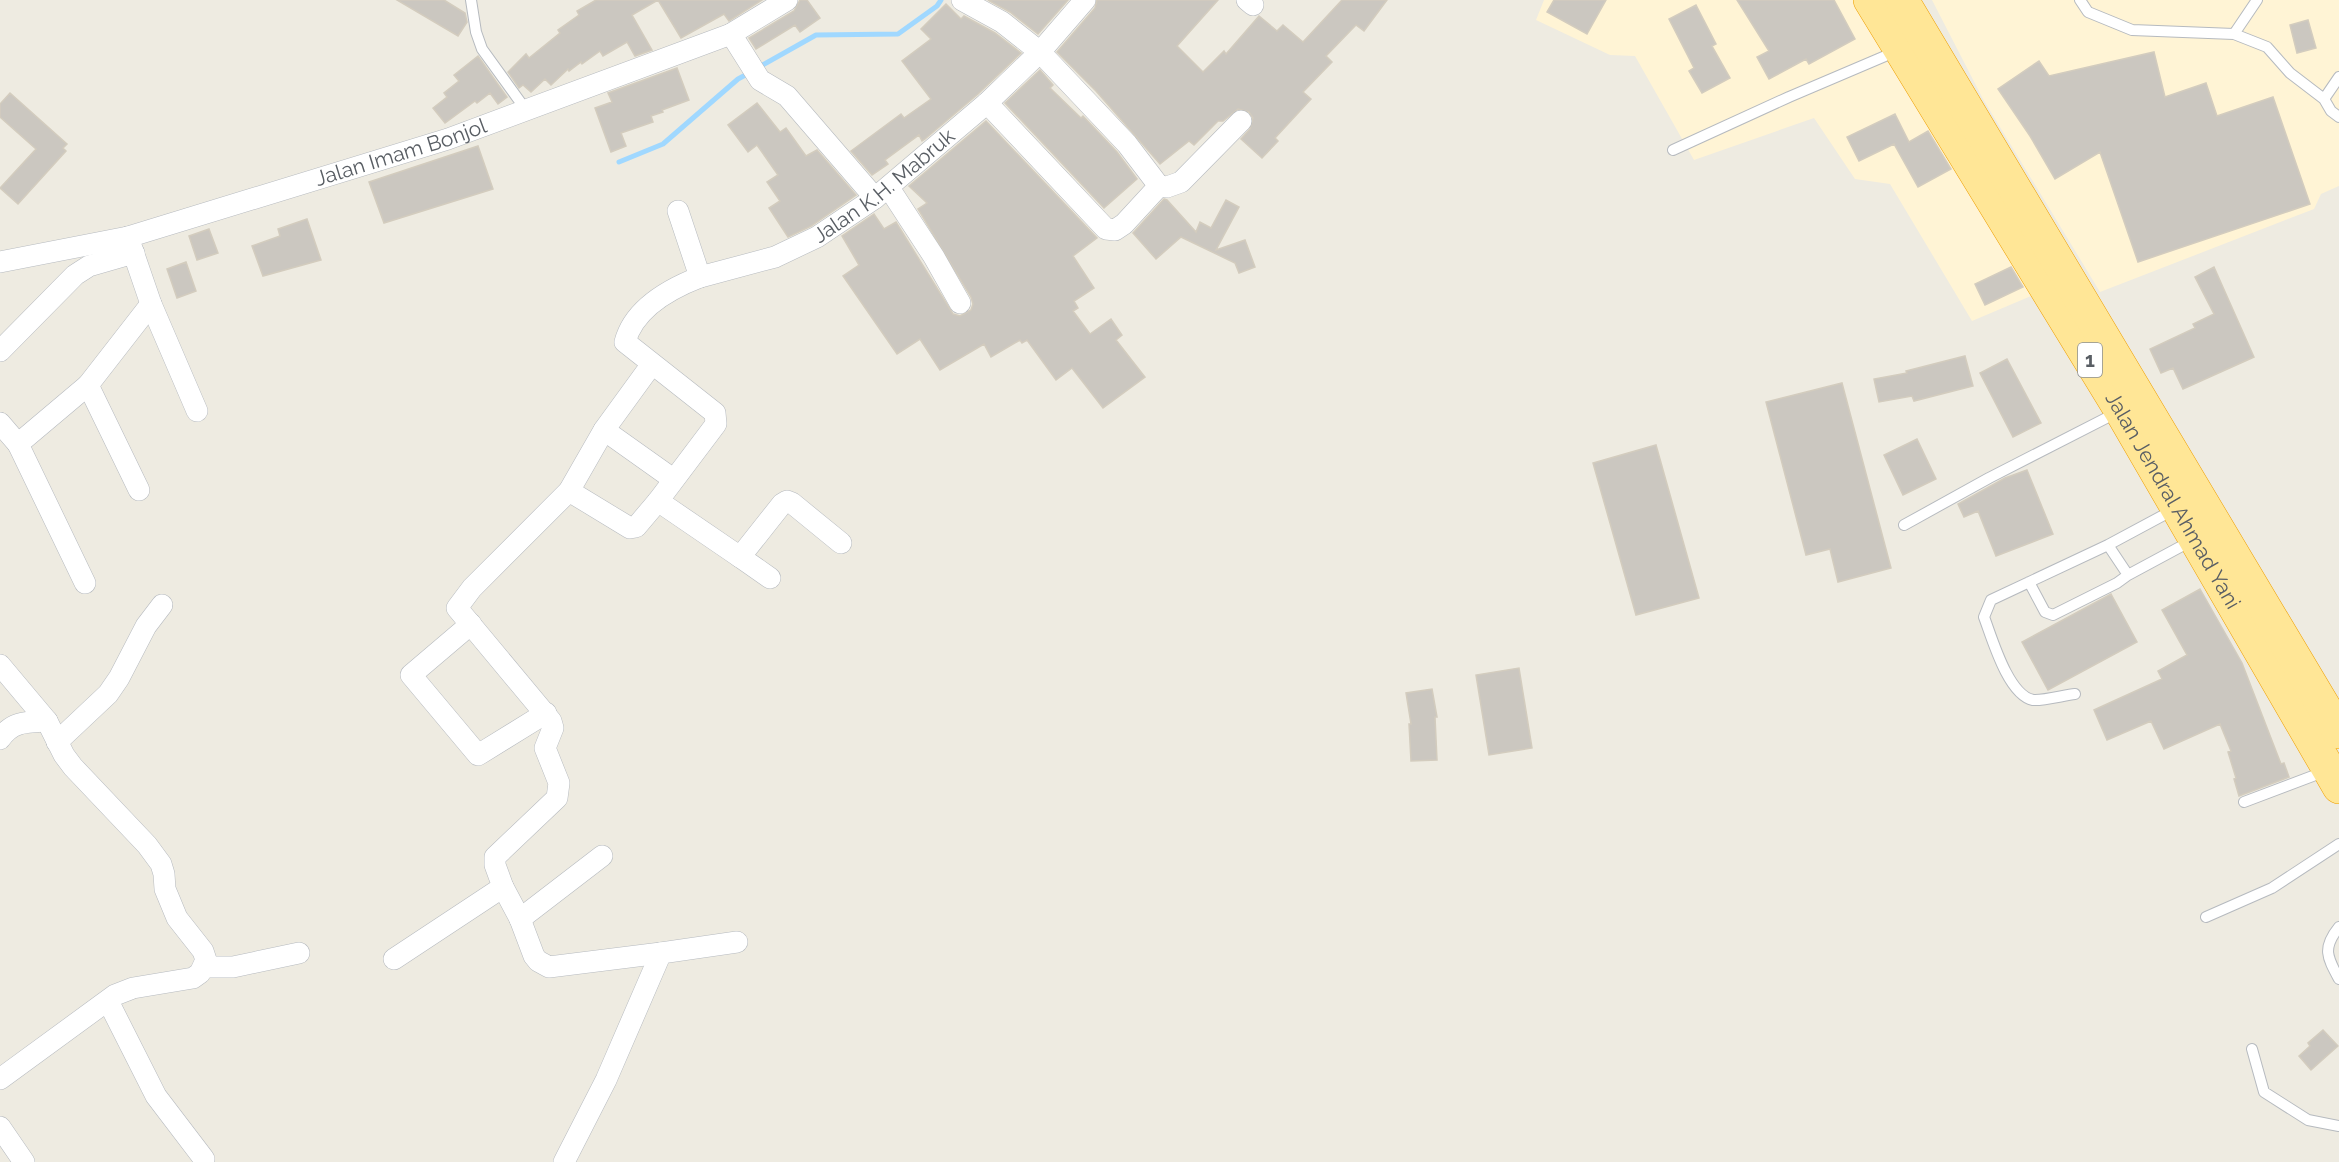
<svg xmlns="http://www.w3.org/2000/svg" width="2339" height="1162" viewBox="0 0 2339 1162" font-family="Raleway,sans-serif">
<rect width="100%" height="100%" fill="#eeebe1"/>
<!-- commercial -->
<path fill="#fff4d5" d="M1544,0H1861L2043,291L1972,321L1890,184L1855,179L1814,118L1694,160L1635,56L1610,55L1536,20Z
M1932,0H2339V186L2321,194L2314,209L2100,292L1983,99Z"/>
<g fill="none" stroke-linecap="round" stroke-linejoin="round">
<!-- stream -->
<path stroke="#a0d8ff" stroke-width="5" d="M759,67L816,35L898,34L937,6L941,0
M619,162L663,144L738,79L751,72"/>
</g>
<!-- building -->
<path fill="#cbc7c0" stroke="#d3ccbe" stroke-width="1.5" d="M397,0H444L465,13L467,22L458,36Z
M596,0H658L632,15L652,50L635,56L627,42L603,56L600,51L582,64L581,62L569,71L568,69L551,85L545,79L531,92L523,85L519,88L508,72L526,54L529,58L560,33L558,30L579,15L577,11Z
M658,0H762L729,21L724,14L681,38Z
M800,0H807L820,18L800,32L795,25L756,49L749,38L794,11Z
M988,0H1068L1038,34L1010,12Z
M1097,0H1218L1177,46L1203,72L1224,51L1226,54L1259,16L1277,31L1283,25L1303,42L1342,0H1387L1364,31L1356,25L1326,56L1332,62L1303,92L1311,99L1275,138L1278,141L1262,158L1241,139L1250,129L1253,118L1249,112L1238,109L1223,121H1218L1194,145L1189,141L1160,164L1096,91L1057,52L1095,8Z
M1554,0H1606L1587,34L1547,12Z
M1737,0H1834L1855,39L1809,64L1806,59L1769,79L1757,57L1769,51Z
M946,4L961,19L964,16L995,33L1021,53L978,94L925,139L922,141L919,135L885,160L888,164L872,175L851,151L901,114L904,118L931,99L902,61L931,39L921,29Z
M1696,5L1716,44L1712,46L1730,78L1702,93L1689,71L1694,68L1669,19Z
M2308,20L2316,48L2297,53L2290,25Z
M2154,52L2165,97L2206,83L2217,116L2273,97L2310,204L2138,262L2100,152L2055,179L2030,136L1998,89L2039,61L2049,76Z
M478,56L507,97L498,104L490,93L477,103L475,101L445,123L433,108L447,97L444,93L459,81L454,75Z
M677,68L689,100L662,110L663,112L651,116L653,122L621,133L626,146L611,152L595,108L612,102L608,93Z
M1040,70L1053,85L1050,88L1081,118L1083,116L1117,152L1137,179L1104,208L1005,103Z
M10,93L67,144L63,148L66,151L18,204L0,188L36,149L0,117V104Z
M757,103L780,132L786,128L806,156L817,150L856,195L811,226L788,237L769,208L780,201L767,182L778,175L757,145L748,152L728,125Z
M1895,114L1909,142L1928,131L1951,169L1918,187L1894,144L1859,161L1847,137Z
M986,121L1097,238L1073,256L1094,288L1074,301L1078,308L1073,311L1090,334L1111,319L1122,335L1116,340L1145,377L1103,408L1072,368L1056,380L1027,340L1022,343L1020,340L991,357L984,344L940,370L920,339L897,354L843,276L859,265L842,236L874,214L884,229L896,222L953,314L960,316L971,310L973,304L971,297L918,209L927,203L909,186Z
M478,146L493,189L384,223L369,182Z
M1164,199L1167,200L1196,232L1200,222L1211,228L1226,200L1239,207L1216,250L1245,240L1255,267L1239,273L1235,263L1181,237L1156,259L1133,233Z
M307,219L321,260L263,276L252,246L280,236L278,229Z
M209,229L218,253L197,260L189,236Z
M186,262L196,291L177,298L167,269Z
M2011,267L2023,287L1985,305L1975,284Z
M2214,267L2254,357L2183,389L2173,368L2161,373L2150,349L2195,328L2193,324L2214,314L2195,277Z
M1965,356L1973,386L1914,401L1912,396L1879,402L1874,379L1907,373L1906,371Z
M2007,359L2041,423L2013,437L1980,373Z
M1842,383L1891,568L1838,582L1830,549L1806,555L1766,402Z
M1917,439L1936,479L1903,495L1884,455Z
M1656,445L1699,598L1636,615L1593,463Z
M2027,470L2053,534L1996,556L1978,511L1964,517L1958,504L2005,478Z
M2200,589L2242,663L2281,764L2284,763L2289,777L2239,796L2234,779L2236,778L2228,752L2231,751L2220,724L2164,749L2151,721L2107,740L2094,710L2162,679L2158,671L2187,655L2162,610Z
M2111,594L2137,642L2048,690L2022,642Z
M1519,668L1532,748L1489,755L1476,675Z
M1432,689L1437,717H1435L1437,760L1411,761L1409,724H1411L1406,693Z
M2323,1030L2338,1046L2311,1070L2299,1056L2310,1046L2308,1043Z"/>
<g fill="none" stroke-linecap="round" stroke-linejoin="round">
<defs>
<path id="service" d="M471,0L476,32L482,49L526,110
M2080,0L2088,12L2132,30L2234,34L2257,0
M2234,34L2267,47L2290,73L2324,99
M2339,77L2324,99L2331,111L2339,117
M1673,150L1789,97L1897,51
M1904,525L1989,478L2118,412
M2108,545L2128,575L2193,540
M2029,582L2045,612L2053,615L2117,583L2128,575
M2075,694C2065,695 2043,701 2033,700C2008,695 1992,638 1984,617L1991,600L2108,545L2175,509
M2244,802L2326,771
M2206,917L2272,888L2339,844
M2339,927C2322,948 2327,957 2339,979
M2252,1049L2264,1092L2308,1120L2339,1126"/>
<g id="minor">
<path d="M962,0L1002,22L1040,52L1127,144L1159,186L1124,224L1115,230L1106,229L987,103"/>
<path d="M1247,0L1253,5"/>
<path d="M731,34L760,80L787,96L875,198"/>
<path d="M1159,186L1167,187L1181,182L1241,121"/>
<path d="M889,188L934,257L960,303"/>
<path id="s1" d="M678,211L700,277L775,257L817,237L875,198L987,103L1040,52L1085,0"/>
<path d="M128,237L151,304L197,411"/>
<path id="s2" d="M0,262L128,237L448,139L731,34L787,0"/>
<path d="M0,351L75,275L89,266L134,253"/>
<path d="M88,385L139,490"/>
<path d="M0,423L18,444L88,385L151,304"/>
<path d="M604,430L673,479"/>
<path d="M18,444L85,583"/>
<path d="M569,491L630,528L636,527L658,501L716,424L715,413L625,342C634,308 669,289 700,277"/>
<path d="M658,501L740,557L782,504L787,501L792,503L841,543"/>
<path d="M740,557L770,578"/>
<path d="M471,624L411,675L478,755L546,713"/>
<path d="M0,665L47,721L64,755L73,767L147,845L161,864L164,874L165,889L177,918L203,951L206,960L200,973L193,978L133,988L115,995L0,1079"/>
<path d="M0,739C12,721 27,722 47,721"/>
<path d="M57,742L108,694L119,678L146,626L162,605"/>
<path d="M503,887L520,919L534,956L538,961L549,967L661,953"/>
<path d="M520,919L602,856"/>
<path d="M394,959L503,887L495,865V857L557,798L559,783L545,748L553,728L551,721L457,608L472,588L569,491L604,430L652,364"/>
<path d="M204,967H233L299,953"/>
<path d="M108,1001L156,1096L204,1159"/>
<path d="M0,1127L24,1162"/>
<path d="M564,1162L606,1080L661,953L737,942"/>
</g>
<g id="trunk">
<path id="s3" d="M1870,0L2121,411L2339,787"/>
<path d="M1902,0L2339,732"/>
</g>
</defs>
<!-- service casing -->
<use href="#service" stroke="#b6babf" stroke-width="12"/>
<!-- minor casing -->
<use href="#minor" stroke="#b6babf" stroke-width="22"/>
<!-- trunk casing -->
<use href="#trunk" stroke="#ef9f00" stroke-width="34"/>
<!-- service -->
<use href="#service" stroke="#fff" stroke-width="10"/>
<!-- minor -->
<use href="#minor" stroke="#fff" stroke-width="21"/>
<!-- trunk -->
<use href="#trunk" stroke="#ffe696" stroke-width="33"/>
</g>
<g text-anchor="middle" stroke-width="4.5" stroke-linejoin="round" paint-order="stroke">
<!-- shield labels -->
<rect fill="#fff" stroke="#8b8e92" stroke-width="1.5" x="2078" y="343" width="24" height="34" rx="4.5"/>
<g font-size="20" font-weight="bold" fill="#595e64">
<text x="2090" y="367">1</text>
</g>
<!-- street labels -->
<g font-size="21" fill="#595e64" stroke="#fff">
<text dy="7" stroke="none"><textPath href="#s2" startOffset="416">Jalan Imam Bonjol</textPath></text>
<text dy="7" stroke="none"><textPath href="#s1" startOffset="278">Jalan K.H. Mabruk</textPath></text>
<text dy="7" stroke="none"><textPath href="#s3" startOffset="585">Jalan Jendral Ahmad Yani</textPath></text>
</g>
</g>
</svg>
